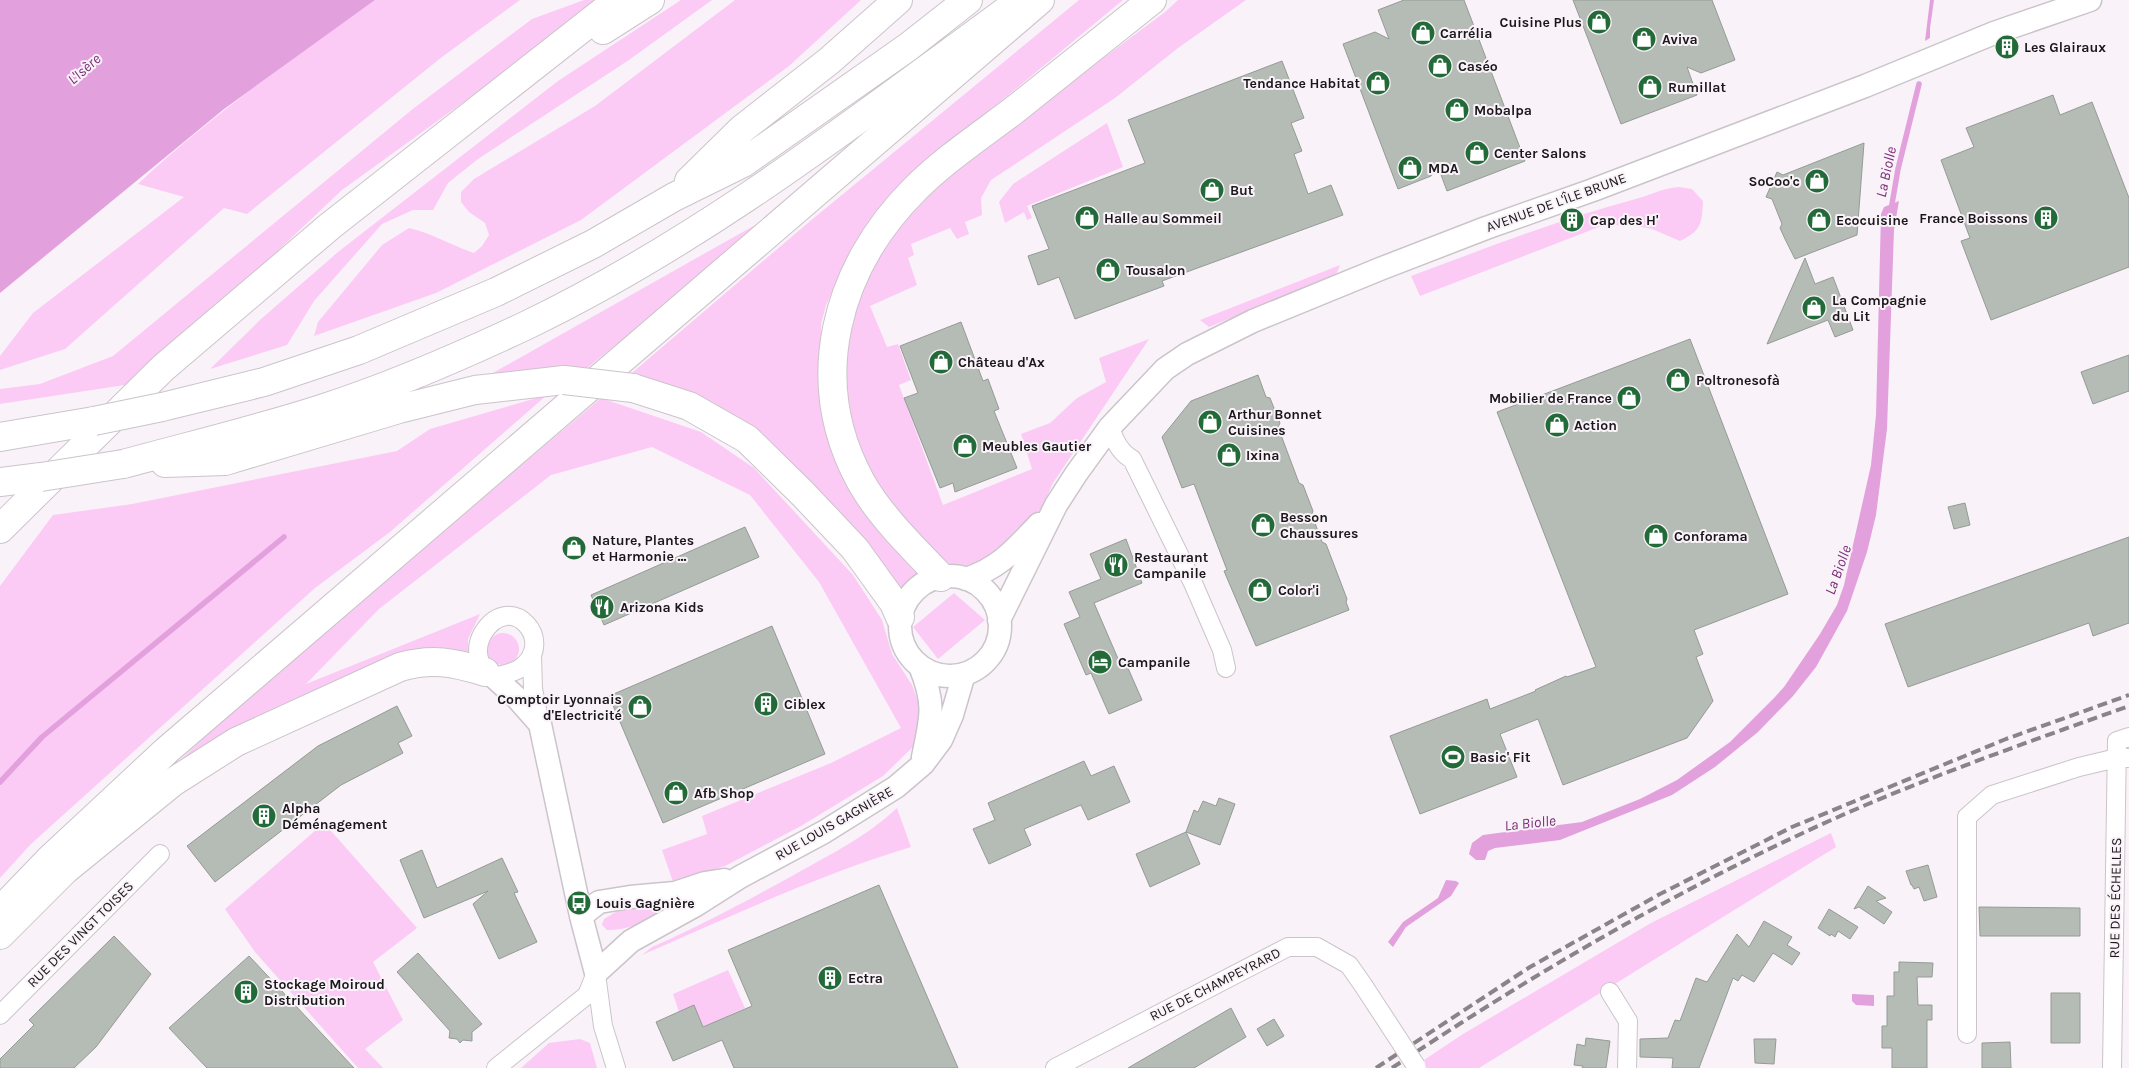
<svg xmlns="http://www.w3.org/2000/svg" width="2129" height="1068" viewBox="0 0 2129 1068" font-family="Karla,sans-serif">
<rect width="100%" height="100%" fill="#faf2f9"/>
<!-- green -->
<path fill="#fbcbf6" d="M375,0H520L442,57L247,214L224,208L65,349L0,370V356L33,313L184,197L138,184C211,115 293,59 375,0Z
M584,0H600L544,44L342,190L138,383L0,404V389L40,384L113,356L414,108L532,19Z
M681,0H712L629,60L478,159L448,183L433,210H413L382,224L314,301L287,345L210,369L261,319L338,252L558,81Z
M735,0H861L789,66L581,220L436,293L314,336L318,322L382,245L409,228C432,233 452,246 474,253L482,246L489,235L485,223L469,212L461,202V192L474,179L595,106Z
M1079,0H1123L947,146L854,247L826,305L821,324L822,413L838,464L863,508L896,551L921,572L897,594L809,486L626,378L809,222Z
M1178,0H1246L1178,48L1115,98L991,180L981,198L982,215L965,222L969,234L957,239L950,228L911,244L914,255L908,258L917,285L870,306L887,347L898,344L911,380L899,385L943,505L1032,469L1021,434L1050,423L1077,398L1106,382L1099,358L1149,339L1053,483L1042,507L1022,530L982,562L957,567L931,553L916,537L858,457L843,382L846,323L868,269L908,210L987,145L1165,12Z
M1107,123L1123,167L1027,206L1032,218L1027,220L1024,212L1005,223L999,202L1013,184Z
M1679,187L1692,189L1703,201C1702,224 1701,231 1680,241L1652,229L1626,224L1599,227L1420,296L1411,276C1484,249 1557,220 1632,200C1649,196 1661,188 1679,187Z
M778,212L585,370L477,382Z
M1340,265L1336,275L1209,327L1200,320Z
M547,395L390,532L315,588L31,844L0,878V586L53,515L132,504L397,451L430,429Z
M601,398L701,432L754,468L853,575L882,620L892,654L912,685L921,710L915,745L883,776L801,826L725,866L673,882L662,850L707,834L702,816L831,763L901,728L819,582L750,495L652,447L551,475L379,609L306,684L480,614L468,639V658L447,653L173,767L225,718L312,643Z
M954,593L985,620L938,659L913,627Z
M487 649a16 16 0 1 1 32 0a16 16 0 1 1-32 0Z
M897,808L911,847C818,875 730,917 642,955L652,947C700,926 746,901 792,876C829,855 866,837 897,808Z
M324,823L417,928L373,962L403,1020L365,1049L383,1068H358L255,952L225,909Z
M1831,833L1836,847L1479,1068H1426L1424,1060L1463,1034L1651,923Z
M687,900C662,912 635,931 607,930L602,925L604,919L624,907Z
M728,970L745,1008L703,1027L694,1006L679,1012L673,994Z
M580,1039L590,1043L597,1068H521L549,1043Z"/>
<!-- water -->
<path fill="#e2a1dd" d="M0,0H375L224,109L0,293Z
M1930,0H1934L1930,28V38L1925,41Z
M1899,201L1894,230L1887,429L1876,515L1867,552L1847,611L1816,667L1793,696L1758,732L1715,767L1672,795L1560,840L1495,848L1488,851L1485,860H1476L1469,854L1472,843L1483,835L1582,822L1640,799L1677,780L1730,742L1774,698L1784,687L1820,634L1837,605L1844,585L1871,465L1876,415L1881,214L1884,207Z
M1446,880L1456,881L1459,883L1451,896L1406,927L1393,947L1388,942L1403,922L1438,898Z
M1852,994L1874,995V1006L1856,1005L1852,1001Z"/>
<g fill="none" stroke-linecap="round" stroke-linejoin="round">
<!-- stream -->
<path stroke="#e2a1dd" stroke-width="5.5" d="M1891,210L1898,169L1919,84
M0,782L42,737L284,537"/>
</g>
<!-- building -->
<path fill="#b5bcb6" stroke="#949b95" d="M1404,0H1464L1525,161L1447,191L1437,164L1431,176L1398,189L1343,44L1375,32L1389,39L1378,10Z
M1573,0H1712L1735,60L1701,73L1687,67L1697,95L1621,124Z
M1282,61L1304,118L1291,123L1302,151L1294,154L1308,194L1331,185L1343,215L1162,281L1164,286L1075,319L1059,277L1038,285L1028,256L1049,249L1032,206L1145,163L1128,120Z
M2053,95L2060,115L2092,102L2129,198V267L1991,320L1961,241L1970,238L1941,160L1974,147L1966,128Z
M1864,143L1857,235L1795,259L1785,239L1780,228L1782,224L1772,199L1766,197L1777,172L1783,175Z
M1805,258L1815,284L1833,277L1853,330L1835,337L1828,320L1767,344Z
M961,322L983,381L988,379L999,409L994,411L1017,468L955,492L953,483L940,488L904,398L918,393L900,346Z
M1690,339L1788,594L1694,630L1703,654L1696,657L1713,701L1687,738L1563,785L1538,719L1500,734L1517,777L1420,814L1390,736L1487,699L1490,709L1536,691L1535,690L1566,676L1567,677L1596,667L1497,412Z
M2129,355V391L2093,404L2081,372Z
M1258,375L1266,397L1270,398L1280,423L1278,427L1299,483L1303,485L1313,511L1312,515L1322,542L1326,544L1331,557L1347,599L1346,602L1349,610L1256,646L1224,571L1227,570L1194,484L1182,488L1162,437L1191,401Z
M1965,503L1970,525L1954,529L1948,507Z
M745,527L759,557L604,625L591,595Z
M2129,537V623L2093,636L2089,623L1908,687L1885,624Z
M1126,539L1142,583L1094,603L1119,661L1124,659L1142,700L1109,714L1091,673L1086,675L1064,624L1080,617L1069,592L1101,579L1090,554Z
M772,626L825,754L663,823L609,696Z
M397,706L412,736L398,743L403,753L341,785L215,882L187,846L318,746Z
M1084,761L1091,776L1114,766L1130,802L1088,820L1081,805L1024,829L1031,845L989,864L973,829L995,820L988,803Z
M1219,798L1235,804L1220,845L1186,832L1194,810L1198,812L1203,801L1216,806Z
M1186,832L1200,864L1150,887L1136,854Z
M422,850L437,888L502,858L518,892L514,893L537,942L499,959L473,904L488,891L424,918L400,860Z
M1928,865L1937,897L1924,901L1919,887L1914,889L1912,885H1911L1906,871Z
M879,885L958,1068H734L722,1040L673,1061L656,1022L694,1005L703,1027L752,1006L728,950Z
M1868,886L1886,898L1876,901L1892,912L1884,924L1859,907L1854,909Z
M1979,907L2080,908V936H1980Z
M1829,909L1858,927L1850,939L1838,931L1835,937L1831,934L1830,936L1818,928Z
M1764,921L1792,937L1787,945L1800,953L1792,965L1773,953L1754,982L1742,975L1738,981L1733,978L1699,1068H1672L1673,1058L1640,1057V1039L1668,1038L1675,1020L1680,1021L1696,978L1707,982L1737,934L1749,947Z
M114,936L151,974L96,1047L74,1068H0V1059L34,1025L29,1020Z
M418,953L482,1024L472,1032V1041L463,1040L460,1043L457,1039L449,1038L450,1031L397,972Z
M249,956L354,1068H207L169,1028Z
M1899,962L1933,963L1932,977H1917L1918,1005H1932V1020H1927V1068H1892V1048H1882V1026H1887V996H1894V972H1899Z
M2051,993H2080V1043H2051Z
M1231,1008L1246,1037L1194,1068H1128Z
M1274,1019L1284,1036L1267,1046L1257,1029Z
M1586,1038L1610,1041L1606,1068H1582L1583,1066L1574,1065L1577,1044L1585,1046Z
M1754,1039H1776L1774,1064L1755,1063Z
M2010,1042L2011,1068H1982V1043Z"/>
<g fill="none" stroke-linecap="round" stroke-linejoin="round">
<defs>
<path id="minor" d="M1110,427C1114,440 1120,453 1132,459L1193,583L1222,650L1226,668
M532,654L533,689L540,724
M485,672C477,659 475,647 483,633C511,588 559,643 519,669C512,673 502,675 494,677
M596,974L603,1026L616,1068
M1610,992L1628,1021L1627,1068
M0,1015L160,854
M1967,1034V817L1992,795L2079,767L2117,758H2129
M496,1068L587,995L596,973
M1055,1068L1288,947H1317L1349,965L1363,985
M2112,1068L2117,741L2129,737"/>
<path id="tertiary" d="M900 626a50 50 0 1 1 100 0a50 50 0 1 1-100 0Z
M966,579C1000,568 1015,549 1039,524
M999,620L1056,505L1076,474L1110,427L1165,369L1187,354L1253,321L1380,269L1486,228L1593,190L1865,86L1994,33L2090,0
M920,666C936,706 931,717 923,757
M485,672L494,677L517,698L540,724L581,916L596,973L631,941L696,905L740,877L824,832L896,787L923,764L941,740L952,715L964,674
M581,916L599,902L630,897L675,893L705,883L724,880"/>
<path id="trunk" d="M603,30L650,0
M0,529L163,368L330,226L618,0
M941,577C914,549 880,516 861,482C805,380 836,268 915,189C944,160 980,136 1013,111C1059,74 1105,37 1152,0
M0,911L50,859L166,751L1040,0
M0,935L65,870L173,782L236,742L400,667C432,658 453,662 485,672"/>
<path id="motorway" d="M689,181L742,129L829,61L898,0
M633,388L689,406L747,439L803,494L855,549L894,603L900,617
M162,407L264,382L359,350L496,292L593,244L674,197L743,163L908,47L968,0
M0,437L94,421
M165,463L225,461L399,409L475,390L564,380
M123,464C189,446 256,430 321,409C390,387 459,357 525,326C704,240 861,117 1021,0
M0,482L41,477"/>
</defs>
<!-- minor casing -->
<use href="#minor" stroke="#cbc4ca" stroke-width="20"/>
<!-- tertiary casing -->
<use href="#tertiary" stroke="#cbc4ca" stroke-width="25"/>
<!-- trunk casing -->
<use href="#trunk" stroke="#cbc4ca" stroke-width="30"/>
<!-- motorway casing -->
<use href="#motorway" stroke="#cbc4ca" stroke-width="30"/>
<!-- minor -->
<use href="#minor" stroke="#fff" stroke-width="18"/>
<!-- tertiary -->
<use href="#tertiary" stroke="#fff" stroke-width="22"/>
<!-- trunk -->
<use href="#trunk" stroke="#fff" stroke-width="28"/>
<!-- motorway -->
<use href="#motorway" stroke="#fff" stroke-width="28"/>
<!-- rail -->
<path stroke="#898488" stroke-width="4" stroke-dasharray="10 5" stroke-linecap="butt" d="M1376,1068L1530,967L1660,894L1792,827L2006,739L2129,695
M1392,1068C1524,980 1661,899 1805,832C1910,783 2020,745 2129,706"/>
<defs>
<path id="minor-bridge" d="M1363,985L1416,1066"/>
<path id="motorway-bridge" d="M564,380L633,388
M94,421L162,407
M41,477L123,464"/>
</defs>
<!-- minor-bridge casing -->
<use href="#minor-bridge" stroke="#cbc4ca" stroke-width="20" stroke-linecap="butt"/>
<!-- motorway-bridge casing -->
<use href="#motorway-bridge" stroke="#cbc4ca" stroke-width="30" stroke-linecap="butt"/>
<!-- minor-bridge -->
<use href="#minor-bridge" stroke="#fff" stroke-width="18"/>
<!-- motorway-bridge -->
<use href="#motorway-bridge" stroke="#fff" stroke-width="28"/>
</g>
<!-- icons -->
<defs>
<symbol id="shop-disc" viewBox="-11 -11 22 22"><circle r="9.5" fill="#226a37" stroke="#faf2f9"/><path d="M-5-2.5h2.3a2.7 3.5 0 0 1 5.4 0H5L5.5 6h-11ZM-1.5-2.5h3a1.5 2.3 0 0 0-3 0Z" fill="#fff"/></symbol>
<symbol id="building-disc" viewBox="-11 -11 22 22"><circle r="9.5" fill="#226a37" stroke="#faf2f9"/><path d="M-4-6H4V6H1V3H-1V6H-4ZM-2.5-4.3h1.7v1.8h-1.7ZM.8-4.3h1.7v1.8H.8ZM-2.5-1h1.7V.8h-1.7ZM.8-1h1.7V.8H.8Z" fill="#fff"/></symbol>
<symbol id="restaurant-disc" viewBox="-11 -11 22 22"><circle r="9.5" fill="#226a37" stroke="#faf2f9"/><path d="M-5-6h1v4h1v-4h1v4h1v-4h1v5L-1.5 .5V6h-2V.5L-5-1ZM5-6V6H3V1.5H1.5Q1.5-4 5-6Z" fill="#fff"/></symbol>
<symbol id="hotel-disc" viewBox="-11 -11 22 22"><circle r="9.5" fill="#226a37" stroke="#faf2f9"/><path d="M-6-4.5h1.5V1H6V5H4.5V3h-9V5H-6ZM-4 0a1.8 1.8 0 1 1 3.6 0ZM.5 0V-2.5h3Q6-2.5 6 0Z" fill="#fff"/></symbol>
<symbol id="stadium-disc" viewBox="-11 -11 22 22"><circle r="9.5" fill="#226a37" stroke="#faf2f9"/><path d="M0-5a6.5 5 0 1 0 0 10a6.5 5 0 1 0 0-10ZM-3.5-1.8h7v3.6h-7Z" fill="#fff"/></symbol>
<symbol id="bus-disc" viewBox="-11 -11 22 22"><circle r="9.5" fill="#226a37" stroke="#faf2f9"/><path d="M-5-6H5V4H4V6H2V4H-2V6H-4V4H-5ZM-3.5-4V0h7V-4ZM-3.5 1.2v1.5H-2V1.2ZM2 1.2v1.5H3.5V1.2Z" fill="#fff"/></symbol>
</defs>
<g fill-rule="evenodd">
<use href="#shop-disc" x="1585" y="8" width="28" height="28"/>
<use href="#shop-disc" x="1409" y="19" width="28" height="28"/>
<use href="#shop-disc" x="1630" y="25" width="28" height="28"/>
<use href="#building-disc" x="1993" y="33" width="28" height="28"/>
<use href="#shop-disc" x="1426" y="52" width="28" height="28"/>
<use href="#shop-disc" x="1364" y="69" width="28" height="28"/>
<use href="#shop-disc" x="1636" y="73" width="28" height="28"/>
<use href="#shop-disc" x="1443" y="96" width="28" height="28"/>
<use href="#shop-disc" x="1463" y="139" width="28" height="28"/>
<use href="#shop-disc" x="1396" y="154" width="28" height="28"/>
<use href="#shop-disc" x="1803" y="167" width="28" height="28"/>
<use href="#shop-disc" x="1198" y="176" width="28" height="28"/>
<use href="#shop-disc" x="1073" y="204" width="28" height="28"/>
<use href="#building-disc" x="2032" y="204" width="28" height="28"/>
<use href="#building-disc" x="1558" y="206" width="28" height="28"/>
<use href="#shop-disc" x="1805" y="206" width="28" height="28"/>
<use href="#shop-disc" x="1094" y="256" width="28" height="28"/>
<use href="#shop-disc" x="1800" y="294" width="28" height="28"/>
<use href="#shop-disc" x="927" y="348" width="28" height="28"/>
<use href="#shop-disc" x="1664" y="366" width="28" height="28"/>
<use href="#shop-disc" x="1615" y="384" width="28" height="28"/>
<use href="#shop-disc" x="1196" y="408" width="28" height="28"/>
<use href="#shop-disc" x="1543" y="411" width="28" height="28"/>
<use href="#shop-disc" x="951" y="432" width="28" height="28"/>
<use href="#shop-disc" x="1215" y="441" width="28" height="28"/>
<use href="#shop-disc" x="1249" y="511" width="28" height="28"/>
<use href="#shop-disc" x="1642" y="522" width="28" height="28"/>
<use href="#shop-disc" x="560" y="534" width="28" height="28"/>
<use href="#restaurant-disc" x="1102" y="551" width="28" height="28"/>
<use href="#shop-disc" x="1246" y="576" width="28" height="28"/>
<use href="#restaurant-disc" x="588" y="593" width="28" height="28"/>
<use href="#hotel-disc" x="1086" y="648" width="28" height="28"/>
<use href="#building-disc" x="752" y="690" width="28" height="28"/>
<use href="#shop-disc" x="626" y="693" width="28" height="28"/>
<use href="#stadium-disc" x="1439" y="743" width="28" height="28"/>
<use href="#shop-disc" x="662" y="779" width="28" height="28"/>
<use href="#building-disc" x="250" y="802" width="28" height="28"/>
<use href="#bus-disc" x="565" y="889" width="28" height="28"/>
<use href="#building-disc" x="816" y="964" width="28" height="28"/>
<use href="#building-disc" x="232" y="978" width="28" height="28"/>
</g>
<g text-anchor="middle" stroke-width="4" stroke-linejoin="round" paint-order="stroke">
<!-- poi labels -->
<g font-size="14" font-weight="bold" fill="#191719" stroke="#faf2f9" text-anchor="start">
<text x="1582" y="27" text-anchor="end">Cuisine Plus</text>
<text x="1440" y="38">Carrélia</text>
<text x="1662" y="44">Aviva</text>
<text x="2024" y="52">Les Glairaux</text>
<text x="1458" y="71">Caséo</text>
<text x="1360" y="88" text-anchor="end">Tendance Habitat</text>
<text x="1668" y="92">Rumillat</text>
<text x="1474" y="115">Mobalpa</text>
<text x="1494" y="158">Center Salons</text>
<text x="1428" y="173">MDA</text>
<text x="1800" y="186" text-anchor="end">SoCoo'c</text>
<text x="1230" y="195">But</text>
<text x="1104" y="223">Halle au Sommeil</text>
<text x="2028" y="223" text-anchor="end">France Boissons</text>
<text x="1590" y="225">Cap des H'</text>
<text x="1836" y="225">Ecocuisine</text>
<text x="1126" y="275">Tousalon</text>
<text x="1832" y="305">La Compagnie<tspan x="1832" dy="16">du Lit</tspan></text>
<text x="958" y="367">Château d'Ax</text>
<text x="1696" y="385">Poltronesofà</text>
<text x="1612" y="403" text-anchor="end">Mobilier de France</text>
<text x="1228" y="419">Arthur Bonnet<tspan x="1228" dy="16">Cuisines</tspan></text>
<text x="1574" y="430">Action</text>
<text x="982" y="451">Meubles Gautier</text>
<text x="1246" y="460">Ixina</text>
<text x="1280" y="522">Besson<tspan x="1280" dy="16">Chaussures</tspan></text>
<text x="1674" y="541">Conforama</text>
<text x="592" y="545">Nature, Plantes<tspan x="592" dy="16">et Harmonie ...</tspan></text>
<text x="1134" y="562">Restaurant<tspan x="1134" dy="16">Campanile</tspan></text>
<text x="1278" y="595">Color'i</text>
<text x="620" y="612">Arizona Kids</text>
<text x="1118" y="667">Campanile</text>
<text x="622" y="704" text-anchor="end">Comptoir Lyonnais<tspan x="622" dy="16">d'Electricité</tspan></text>
<text x="784" y="709">Ciblex</text>
<text x="1470" y="762">Basic' Fit</text>
<text x="694" y="798">Afb Shop</text>
<text x="282" y="813">Alpha<tspan x="282" dy="16">Déménagement</tspan></text>
<text x="596" y="908">Louis Gagnière</text>
<text x="848" y="983">Ectra</text>
<text x="264" y="989">Stockage Moiroud<tspan x="264" dy="16">Distribution</tspan></text>
</g>
<!-- street labels -->
<g font-size="14" fill="#191719" stroke="#faf2f9">
<text transform="translate(1556 202) rotate(-20)" y="5">AVENUE DE L'ÎLE BRUNE</text>
<text transform="translate(834 823) rotate(-30)" y="5">RUE LOUIS GAGNIÈRE</text>
<text transform="translate(2115 898) rotate(-89)" y="5">RUE DES ÉCHELLES</text>
<text transform="translate(80 934) rotate(-45)" y="5">RUE DES VINGT TOISES</text>
<text transform="translate(1215 984) rotate(-27)" y="5">RUE DE CHAMPEYRARD</text>
</g>
<!-- water labels -->
<g font-size="15" font-style="italic" fill="#7a2e77" stroke="#faf2f9">
<text transform="translate(84 69) rotate(-41)" y="5">L'Isère</text>
<text transform="translate(1886 172) rotate(-78)" y="5">La Biolle</text>
<text transform="translate(1838 570) rotate(-70)" y="5">La Biolle</text>
<text transform="translate(1530 823) rotate(-6)" y="5">La Biolle</text>
</g>
</g>
</svg>
